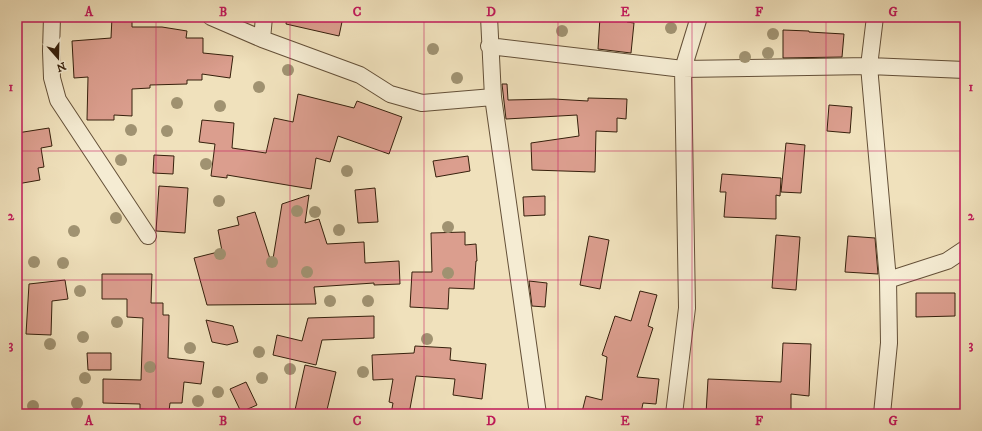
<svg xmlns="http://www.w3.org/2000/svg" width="982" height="431" viewBox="0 0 982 431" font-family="'IM FELL DW Pica',serif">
<rect width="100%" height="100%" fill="#f0e1bc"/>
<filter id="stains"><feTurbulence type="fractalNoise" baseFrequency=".005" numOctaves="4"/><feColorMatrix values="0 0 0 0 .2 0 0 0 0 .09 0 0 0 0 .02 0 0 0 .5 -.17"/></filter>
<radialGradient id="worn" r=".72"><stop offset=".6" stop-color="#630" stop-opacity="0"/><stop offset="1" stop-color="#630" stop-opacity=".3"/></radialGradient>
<!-- building -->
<path fill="#db9e8e" stroke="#36200c" d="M112,17L132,18V27H162L187,31L186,38H203V53L233,56L230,78L202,74V80H187V84L150,85V88L132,89V116L114,115V120H87L88,77L74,78L72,41L111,38Z
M287,17H343L339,36L286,24Z
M600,17H627V22L634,23L631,53L598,49Z
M783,30L809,31V32L844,34L842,57L783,58Z
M502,84H507L508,100L554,99L588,101V98L627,99L626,119L617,118V132L596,131L595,172L532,170L531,143L579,136L577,115L506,119Z
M298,94L354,108L357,101L402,117L389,154L338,136L330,162L316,158L311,189L227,175V178L211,176L215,144L199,142L202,120L234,123L232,148L266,153L274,118L293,122Z
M829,105L852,107L850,133L827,131Z
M49,128L52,146L41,148L44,167L38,168L40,180L17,184V157H20L17,133Z
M786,143L805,145L801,193L781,192Z
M154,155L174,156L173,174L153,173Z
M468,156L470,171L436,177L433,161Z
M722,174L781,178L780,196L776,195V219L724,217L726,192H720Z
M159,186L188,188L185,233L156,231Z
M375,188L378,222L358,223L355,190Z
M309,195L305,223L319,219L327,244L364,242L365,263L399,261L400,284L374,285V283L314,287L316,304L207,305L194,258L222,251L218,230L239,225L237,217L255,212L272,265L282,204Z
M545,196V215L524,216L523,197Z
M465,232V245L476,244L477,261H476L474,289L449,288L448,309L410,307L412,272H432L431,233Z
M776,235L800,237L796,290L772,288Z
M589,236L609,240L600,289L580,285Z
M848,236L875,238L878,274L845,272Z
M102,274H152L151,303H163V315H169L168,358L204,362L201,384L184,382L182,403H170L169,411L140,409V404L103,403V379L141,380L143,318L127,317V299H102Z
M65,280L68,299L52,301L51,335L26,334L29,284Z
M529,281L547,283L545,307L532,306Z
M640,291L657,295L648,326L653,328L637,377L659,379L656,404L643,403L641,413L632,411V414H592L582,412L586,396L602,400L607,357L602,355L615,316L631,321Z
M916,293H955V316L916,317Z
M374,316V338L322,340L316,365L273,355L277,335L302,341L308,318Z
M206,320L233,326L238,342L227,345L212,342Z
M783,343L811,344L809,396L791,394V414H706L708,379L781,382Z
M415,346L451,348L450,360L486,364L482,399L453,395L455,379L416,376L409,414H391L393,403L389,402L393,379L373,380L372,355L414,353Z
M87,353H111V370H88Z
M305,365L336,372L326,414H314L295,410Z
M246,382L257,405L241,412L230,389Z"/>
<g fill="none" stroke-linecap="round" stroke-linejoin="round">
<defs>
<path id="street" d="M52,17L51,51L52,78L58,100L148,236
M211,17L262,39L360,75L390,94L422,103L493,97
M489,17L493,97L538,414
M875,17L869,66L888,280L889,343L882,414
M262,39L264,17
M489,46L683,69L869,66L965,70
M888,280L947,261L965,249
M674,414L687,308L683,69L699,17"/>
</defs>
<!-- street casing -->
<use href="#street" stroke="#645038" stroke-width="18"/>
<!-- street -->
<use href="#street" stroke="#f5ecd3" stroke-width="16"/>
</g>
<!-- trees -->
<g fill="#a09271">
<circle cx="671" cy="28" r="6"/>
<circle cx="562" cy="31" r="6"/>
<circle cx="773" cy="34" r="6"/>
<circle cx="433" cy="49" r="6"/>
<circle cx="768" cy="53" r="6"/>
<circle cx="745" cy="57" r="6"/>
<circle cx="288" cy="70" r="6"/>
<circle cx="457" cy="78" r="6"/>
<circle cx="259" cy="87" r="6"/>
<circle cx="177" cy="103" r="6"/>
<circle cx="220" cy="106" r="6"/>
<circle cx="131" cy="130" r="6"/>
<circle cx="167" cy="131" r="6"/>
<circle cx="121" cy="160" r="6"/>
<circle cx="206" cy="164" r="6"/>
<circle cx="347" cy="171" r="6"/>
<circle cx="219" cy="201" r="6"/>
<circle cx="297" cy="211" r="6"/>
<circle cx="315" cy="212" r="6"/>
<circle cx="116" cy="218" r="6"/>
<circle cx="448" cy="227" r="6"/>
<circle cx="339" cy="230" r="6"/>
<circle cx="74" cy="231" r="6"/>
<circle cx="220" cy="254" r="6"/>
<circle cx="34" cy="262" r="6"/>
<circle cx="272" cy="262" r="6"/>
<circle cx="63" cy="263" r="6"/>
<circle cx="307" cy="272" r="6"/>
<circle cx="448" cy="273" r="6"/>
<circle cx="80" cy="291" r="6"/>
<circle cx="330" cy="301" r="6"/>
<circle cx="368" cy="301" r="6"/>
<circle cx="117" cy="322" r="6"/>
<circle cx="83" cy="337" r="6"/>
<circle cx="427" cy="339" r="6"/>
<circle cx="50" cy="344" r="6"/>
<circle cx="190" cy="348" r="6"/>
<circle cx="259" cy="352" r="6"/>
<circle cx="150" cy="367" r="6"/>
<circle cx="290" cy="369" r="6"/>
<circle cx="363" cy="372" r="6"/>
<circle cx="85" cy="378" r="6"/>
<circle cx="262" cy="378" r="6"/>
<circle cx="218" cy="392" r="6"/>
<circle cx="198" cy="401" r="6"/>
<circle cx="77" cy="403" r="6"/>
<circle cx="33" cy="406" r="6"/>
</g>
<!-- grid -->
<path fill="none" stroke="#c2185b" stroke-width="1" stroke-opacity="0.55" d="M156,17V414M290,17V414M424,17V414M558,17V414M692,17V414M826,17V414M17,151H965M17,280H965"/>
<!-- margin -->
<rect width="982" height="431" fill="none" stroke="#f0e1bc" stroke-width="44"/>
<!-- north arrow -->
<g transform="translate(58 58) rotate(160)" stroke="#f5ecd3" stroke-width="3" paint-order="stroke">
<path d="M0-3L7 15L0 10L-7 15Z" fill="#36200c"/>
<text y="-6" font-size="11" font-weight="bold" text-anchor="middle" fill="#36200c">N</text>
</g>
<rect x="22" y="22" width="938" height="387" fill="none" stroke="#c2185b" stroke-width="1.5"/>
<g font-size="13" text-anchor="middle" font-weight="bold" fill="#c2185b">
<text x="89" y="16">A</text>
<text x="223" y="16">B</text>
<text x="357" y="16">C</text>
<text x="491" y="16">D</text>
<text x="625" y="16">E</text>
<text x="759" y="16">F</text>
<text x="893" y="16">G</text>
<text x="11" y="91">1</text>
<text x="971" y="91">1</text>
<text x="11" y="220">2</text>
<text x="971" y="220">2</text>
<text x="11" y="349">3</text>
<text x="971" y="349">3</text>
<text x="89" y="425">A</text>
<text x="223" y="425">B</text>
<text x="357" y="425">C</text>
<text x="491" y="425">D</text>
<text x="625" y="425">E</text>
<text x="759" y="425">F</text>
<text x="893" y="425">G</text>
</g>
<rect width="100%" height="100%" filter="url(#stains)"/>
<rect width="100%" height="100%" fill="url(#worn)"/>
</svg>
